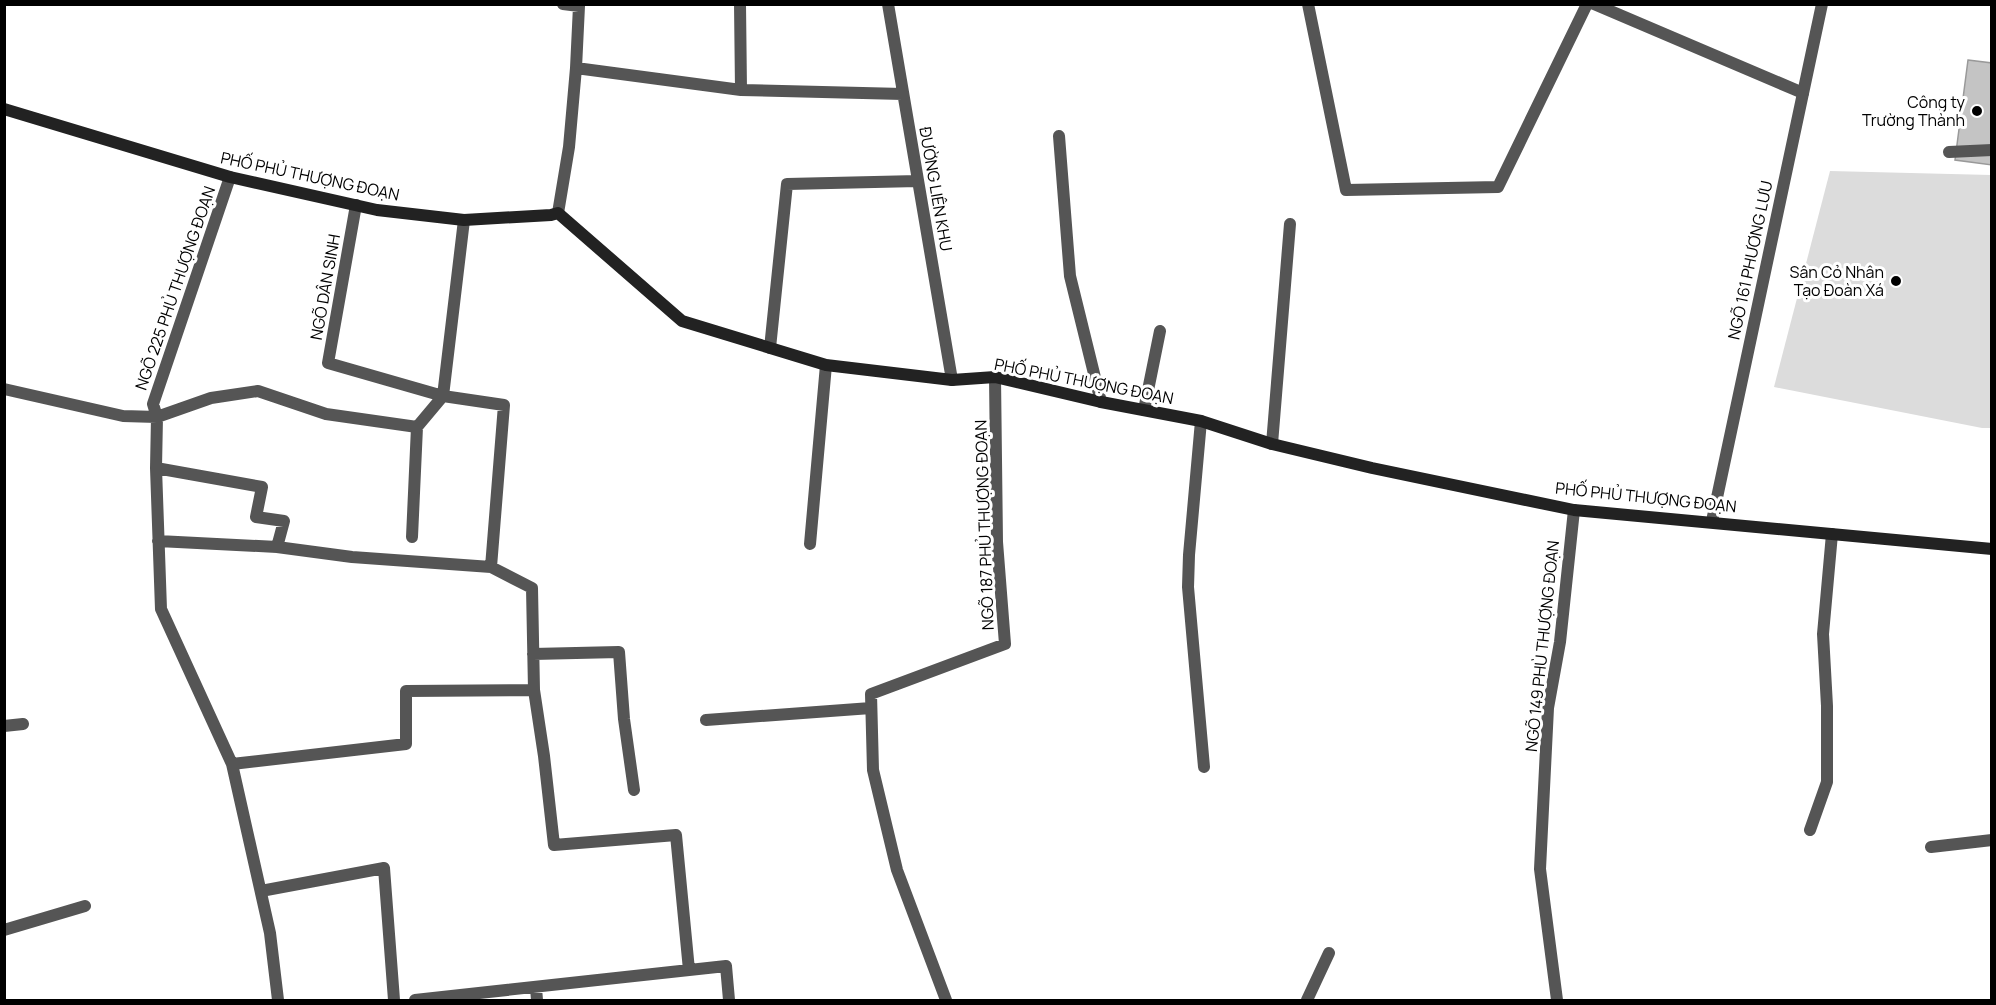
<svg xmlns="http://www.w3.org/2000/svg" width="1996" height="1005" viewBox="0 0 1996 1005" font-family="Manrope,sans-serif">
<rect width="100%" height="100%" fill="#fff"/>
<!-- green -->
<path fill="#dcdcdc" d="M1830,171L1991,175V428H1982L1774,387Z"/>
<!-- building -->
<path fill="#c4c4c4" stroke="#999" stroke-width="1.5" d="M1968,60L1992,63V165L1955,160Z"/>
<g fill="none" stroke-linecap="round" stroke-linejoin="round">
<!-- service -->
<path stroke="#555" stroke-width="12" d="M563,4L579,6L576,68
M888,4L952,380
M1308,4L1346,190L1498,187L1587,4
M1594,4L1803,93
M741,90L903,94
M1059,136L1070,276L1101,402
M1949,152L1992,150
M230,177L153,404L157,417L156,468L161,609L232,764L270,933L278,1000
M356,205L328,363L443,396L504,405L491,567
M558,213L569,147L576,68L741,90L740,4
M770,348L787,184L918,181
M4,389L123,416L157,417L211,398L258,391L326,414L417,427
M1144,410L1160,331
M1201,421L1189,555L1188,587L1204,767
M1272,444L1290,224
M156,468L262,487L256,517L284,521L277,547
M412,537L417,427L443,396L464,220
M158,541L277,547L352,557L491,567L532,588L534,690L544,756L554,845L676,835L689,970
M810,544L826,365
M533,654L619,652L624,719L634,790
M706,720L871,708
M4,726L23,724
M232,764L406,744V691L534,690
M1810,830L1827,782V706L1823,634L1832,534
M1931,847L1992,840
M261,891L384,868L394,1000
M4,930L85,906
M536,988L537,1000
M415,1000L726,966L729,1000
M946,1000L897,870L873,770L871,694L1005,644L997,542L995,377
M1307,1000L1329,953
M1557,1000L1540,869L1548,708L1560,642L1574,510"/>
<!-- minor -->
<path stroke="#555" stroke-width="12" d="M1712,521L1822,4"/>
<!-- secondary -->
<path stroke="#222" stroke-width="12" d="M4,109L230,177L377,210L464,220L551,215L558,213L682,321L826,365L952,380L995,377L1101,402L1201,421L1272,444L1372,468L1574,510L1992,549"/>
</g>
<!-- markers -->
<g fill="#000" stroke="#fff" stroke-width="2">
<circle cx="1977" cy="111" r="6"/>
<circle cx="1896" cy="281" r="6"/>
</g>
<g text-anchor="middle" stroke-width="6" stroke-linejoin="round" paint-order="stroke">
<!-- poi labels -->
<g font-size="16" fill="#000" stroke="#fff" text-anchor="end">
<text x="1965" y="108">Công ty<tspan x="1965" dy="18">Trường Thành</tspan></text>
<text x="1884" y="278">Sân Cỏ Nhân<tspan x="1884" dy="18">Tạo Đoàn Xá</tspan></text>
</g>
<!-- street labels -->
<g font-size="16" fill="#000" stroke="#fff">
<text transform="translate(310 176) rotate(12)" y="6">PHỐ PHỦ THƯỢNG ĐOẠN</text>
<text transform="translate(936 189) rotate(80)" y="6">ĐƯỜNG LIÊN KHU</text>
<text transform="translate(1750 260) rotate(-78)" y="6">NGÕ 161 PHƯƠNG LƯU</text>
<text transform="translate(325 287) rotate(-80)" y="6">NGÕ DÂN SINH</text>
<text transform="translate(175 288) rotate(-71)" y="6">NGÕ 225 PHỦ THƯỢNG ĐOẠN</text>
<text transform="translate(1084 381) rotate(11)" y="6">PHỐ PHỦ THƯỢNG ĐOẠN</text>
<text transform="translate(1646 497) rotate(6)" y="6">PHỐ PHỦ THƯỢNG ĐOẠN</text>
<text transform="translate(984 525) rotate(-92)" y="6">NGÕ 187 PHỦ THƯỢNG ĐOẠN</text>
<text transform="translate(1542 646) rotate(-84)" y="6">NGÕ 149 PHÙ THƯỢNG ĐOẠN</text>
</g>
</g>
<!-- border -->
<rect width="1996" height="1005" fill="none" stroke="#000000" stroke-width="12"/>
</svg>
